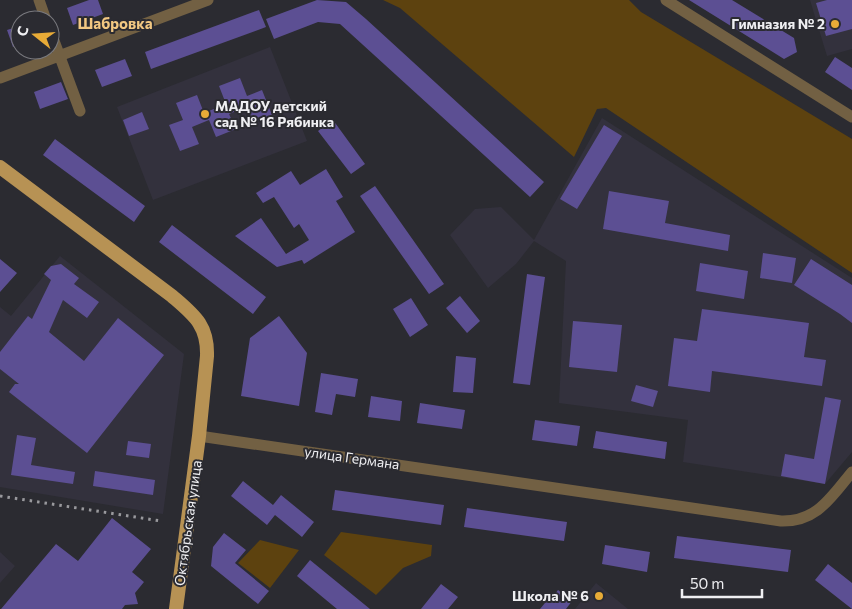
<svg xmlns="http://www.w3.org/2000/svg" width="852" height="609" viewBox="0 0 852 609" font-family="Commissioner,sans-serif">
<rect width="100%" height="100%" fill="#2b2b31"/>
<!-- built -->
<path fill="#33313d" d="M810,0H852V49L827,56Z
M270,47L307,141L153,200L117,107Z
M602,118L852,278V452L825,484L683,462L688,420L559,403L566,261L534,241L516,264L488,288L450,235L475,209L501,207L534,240Z
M60,256L184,354L163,514L0,487V307L11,316Z
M0,552L15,566L0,583Z
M596,583L628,609H575Z"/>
<!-- green -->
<path fill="#5d420f" d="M383,0H629L641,12L852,139V273L606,108L597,109L574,157L400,8Z
M341,532L432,545L431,556L403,568L376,595L324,555Z
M260,540L299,550L270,588L238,563Z"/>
<!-- building -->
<path fill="#5c4f93" d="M89,0H98L103,14L73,25L67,8Z
M317,0L346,2L366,19L544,182L530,197L340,24L318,22L274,39L266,19Z
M689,0H732L794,38L797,52L784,59Z
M827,0H852V29L826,36L816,3Z
M259,10L266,27L151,69L145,52Z
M20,26V45L13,47L7,30Z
M835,57L852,68V90L825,72Z
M125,59L132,76L102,87L95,70Z
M240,78L247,96L262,90L272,115L253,123L246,107L229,114L236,129L216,137L209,120L192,127L199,144L180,151L169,125L183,120L176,103L197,95L204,113L226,104L219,86Z
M61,82L68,99L40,109L34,92Z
M142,112L149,129L129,136L123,120Z
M333,120L365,164L351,174L318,131Z
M604,125L622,136L577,209L560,199Z
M55,139L145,206L134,222L43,155Z
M326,169L343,197L336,201L355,232L304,264L302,260L277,267L235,236L261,218L286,254L309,240L299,224L294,228L274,197L263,203L256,193L291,171L300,185Z
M375,186L444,284L429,294L360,196Z
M609,191L669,201L665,223L730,235L728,251L603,229Z
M172,225L266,297L253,314L159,242Z
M763,253L796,258L792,283L760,278Z
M0,259L17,273L0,292Z
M811,259L852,285V323L840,314L794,285Z
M700,263L748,271L744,299L696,291Z
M61,264L79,278L74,284L99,302L87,318L63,300L49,332L84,361L118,318L164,355L87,453L9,392L15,384H19L0,369V352L28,316L32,319L51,280L44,274L51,266Z
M527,274L545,277L530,385L513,383Z
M460,296L480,321L467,333L446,308Z
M411,298L428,325L410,337L393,309Z
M702,309L809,323L804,357L826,360L822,386L712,371L710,392L668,386L674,338L697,341Z
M279,316L307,353L299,406L241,396L250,338Z
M573,321L622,325L617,372L569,367Z
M456,356L476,358L473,393L453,392Z
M321,373L358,379L355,397L336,394L332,415L315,412Z
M636,385L658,391L653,407L631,401Z
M371,396L402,401L400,421L368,417Z
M825,397L841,400L825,484L781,476L785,454L814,459Z
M420,403L465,410L462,429L417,423Z
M535,420L580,426L577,446L532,440Z
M596,431L667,442L665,459L593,448Z
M17,435L36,438L31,465L75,472L73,484L11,475Z
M128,441L151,444L149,458L126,455Z
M95,471L155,480L153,495L93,486Z
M243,481L273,505L281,495L314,522L302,537L275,515L267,525L231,496Z
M335,490L444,505L441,525L332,510Z
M467,508L567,522L564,541L464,527Z
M112,518L151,549L132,572L144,582L135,593L138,604L125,605L122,609H1L56,544L78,561Z
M224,533L246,550L235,563L269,591L258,604L211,566L213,547Z
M677,536L791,550L788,572L674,558Z
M605,545L650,552L647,572L602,564Z
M310,560L370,609H337L297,576Z
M828,564L852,583V609L815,580Z
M441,584L458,597L448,609H421Z
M558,590L572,601L566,609H540L554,592L555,594Z"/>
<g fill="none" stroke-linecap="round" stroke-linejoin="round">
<!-- minor -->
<path stroke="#726043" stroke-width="11" d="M39,0L46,20
M666,0L852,117
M50,30L80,111
M0,78L208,0
M199,436L781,521C817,522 831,497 852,472"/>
<!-- major -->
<path stroke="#b79254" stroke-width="14" d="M0,167L172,296C194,315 208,325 207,356L199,436L176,609"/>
<!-- rail -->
<path stroke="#99999d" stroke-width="3" stroke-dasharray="2.5 5" stroke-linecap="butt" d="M0,496L161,521"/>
</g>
<!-- markers -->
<g fill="#e8ab37" stroke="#2b2b31" stroke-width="2">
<circle cx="835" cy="24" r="5"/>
<circle cx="205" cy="114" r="5"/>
<circle cx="599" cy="596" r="5"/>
</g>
<g text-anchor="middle" stroke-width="4" stroke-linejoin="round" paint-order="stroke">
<!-- poi labels -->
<g font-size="14" font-weight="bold" fill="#efeff2" stroke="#2b2b31" text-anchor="end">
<text x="825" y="29">Гимназия № 2</text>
<text x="215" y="111" text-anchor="start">МАДОУ детский<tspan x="215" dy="16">сад № 16 Рябинка</tspan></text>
<text x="589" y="601">Школа № 6</text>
</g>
<!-- street labels -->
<g font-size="14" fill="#efeff2" stroke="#2b2b31">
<text transform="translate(352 458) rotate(8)" y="5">улица Германа</text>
<text transform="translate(188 523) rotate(-82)" y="5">Октябрьская улица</text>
</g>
<!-- neighbourhood labels -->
<g font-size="15" font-weight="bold" fill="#f2c882" stroke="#2b2b31">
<text x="115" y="29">Шабровка</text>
</g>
</g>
<!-- north arrow -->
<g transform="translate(35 35) rotate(287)"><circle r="24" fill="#2b2b31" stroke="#79797e"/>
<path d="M0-4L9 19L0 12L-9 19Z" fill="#e8ab37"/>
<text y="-8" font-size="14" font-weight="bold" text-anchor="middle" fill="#efeff2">С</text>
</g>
<!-- scale -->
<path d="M682 589v8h80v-8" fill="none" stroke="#efeff2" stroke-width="2.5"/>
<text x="690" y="589" font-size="15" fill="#efeff2" stroke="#2b2b31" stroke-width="4" paint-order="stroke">50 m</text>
</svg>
